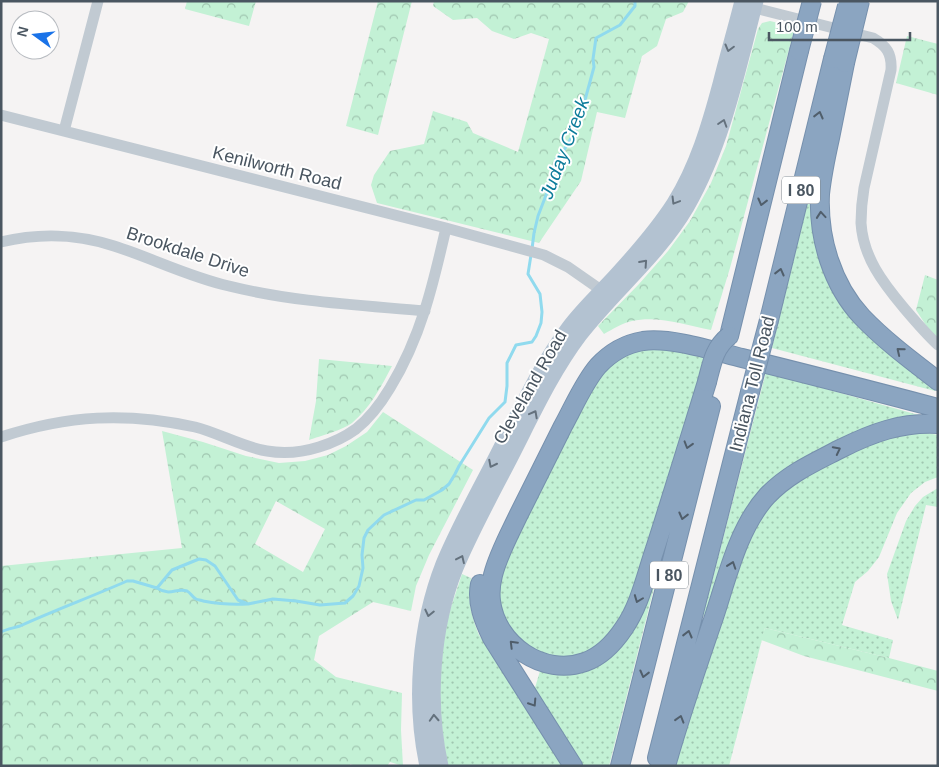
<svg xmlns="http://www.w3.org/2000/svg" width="939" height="767" viewBox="0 0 939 767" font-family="Helvetica,sans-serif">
<defs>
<pattern id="green-dots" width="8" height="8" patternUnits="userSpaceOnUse" patternTransform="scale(1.25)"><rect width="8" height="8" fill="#c3f1d5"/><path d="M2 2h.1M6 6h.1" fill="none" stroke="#a0c6b0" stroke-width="1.8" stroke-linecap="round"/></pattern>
<pattern id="forest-crowns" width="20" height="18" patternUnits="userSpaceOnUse" patternTransform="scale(1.25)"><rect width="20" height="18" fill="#c3f1d5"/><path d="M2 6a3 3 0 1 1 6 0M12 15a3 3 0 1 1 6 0" fill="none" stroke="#a0c6b0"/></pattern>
</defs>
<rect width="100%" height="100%" fill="#f5f3f3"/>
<!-- green -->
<path fill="url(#green-dots)" d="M815,172C814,191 810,211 813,230C817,258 834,299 853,320C877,347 907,368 936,389L935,391L772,348Z
M664,348L704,356L686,427L629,604L615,629L594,649L580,656L565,659L537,655L505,627L496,586L500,571L588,392L614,360L635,350Z
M766,372L922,416L900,418L872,425L810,455L792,465L775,477L759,493L706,617L703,616Z
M927,433L938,435V477L925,482L911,493L897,513L879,557L868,571L855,582L842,625L893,640L889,658L765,628L729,766H675L729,595L748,542L760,516L775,497L796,481L868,445L894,436Z
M938,488V507L926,505L898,620L891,601L887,574L906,521L915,506L923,497Z
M462,574L471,578C468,602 470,612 479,635L563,766H447L439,707L441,665L444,637L450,610Z
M654,575L657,576L609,766H580L534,691L540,671L557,674L576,673L598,665L616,653L628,636Z"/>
<!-- forest -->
<path fill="url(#forest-crowns)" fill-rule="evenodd" d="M187,1H256L249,26L185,9Z
M378,1H412L378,135L346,126Z
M434,1H689L683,12L666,19L657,46L642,56L625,118L597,112L581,181L539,243L377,203L371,185L374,175L390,151L424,144L433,111L467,122L473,133L518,152L549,39L531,33L514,39L492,31L477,18L453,20L433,6Z
M770,21L795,27L730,268L711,330C686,325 658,315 632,321C622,323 613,329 604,334L598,326L639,284L668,251L690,221L711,183L726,146L758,29L762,23Z
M907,36L938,44V95L896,83Z
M925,275L938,280V339L931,333L916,310Z
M319,359L392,366C381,387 370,408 352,423C343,430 320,436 309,440L316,401Z
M383,412L473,470L429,555L416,586L411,611L373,602L319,636L314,660L336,677L402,693L401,730L403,766L390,762L387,766H356L350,764V766H1V566L182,548L162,431L203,442L246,456L279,463L305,461L328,455L346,446L367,432ZM276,501L325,529L303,572L255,544Z
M765,628L889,658L938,671V691L804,656L761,640Z"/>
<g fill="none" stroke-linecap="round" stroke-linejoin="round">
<!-- stream -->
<path stroke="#90daee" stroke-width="3" d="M532,249L534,233L538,216L553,177L556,159L564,150L576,130L582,111L594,67L593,59L596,38L620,25L635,6V1
M157,588C171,597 176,587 187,591C191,593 192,597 196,599C198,600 201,600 203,601C219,604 231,605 247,604
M1,632C7,629 14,628 20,626C55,610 91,597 127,581H133L157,588L172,570L199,559L206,560L215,566L238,600L248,604L273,599L296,601L320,605L345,603L353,596L359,586L363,568L362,555L364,538L368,530L384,515L416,500H424L442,490L449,484L455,474L459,466L489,418L505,402L507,386V363L516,345L532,342L536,336L541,323L542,312L540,294L528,274L531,255"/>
<defs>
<path id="highway" d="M845,63C840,88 835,113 830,138C826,156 822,175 820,194C818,238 832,285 862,317C885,341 912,361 938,381
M769,320L833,59
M729,336L799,51
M707,382C690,437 673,493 655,549C646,575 640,605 624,628C614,643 602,656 585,662C543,677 496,644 491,601C490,593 491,583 493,575C498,555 509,535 518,516C533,486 548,456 563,426C573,408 584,382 598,366C610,353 625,344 643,341C671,337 714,351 742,358C808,374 873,391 938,408
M480,584C476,603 484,621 492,638L573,766
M657,758L750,392
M620,766L711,406
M666,766C680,716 697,667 714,617C727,578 738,528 767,496C788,474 813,463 840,449C872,433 901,422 938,424"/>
</defs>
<!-- highway casing -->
<use href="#highway" stroke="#7690ad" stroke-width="20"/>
<!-- minor -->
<path stroke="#c1cad2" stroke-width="11" d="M747,6L873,38C887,46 892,54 891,70L864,188C862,200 861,211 861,223C863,257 883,283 904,308C915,321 926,334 938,345
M1,115L446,228L544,255L568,267L601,290
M64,131L98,1
M1,242C38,233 78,234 114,246C152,258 189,277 229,286C293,302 359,305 425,311
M1,437C68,415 126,412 195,427C219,433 242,447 267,451C284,454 303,452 319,447C332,443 345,437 356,429C370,418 381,403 390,388C421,337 433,285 446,228"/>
<!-- major -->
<path stroke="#b3c2d1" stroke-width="15" d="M427,766C413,702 419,625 443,564C459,525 481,487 500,449C521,408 541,364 569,327C584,307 602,291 618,273C638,251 658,228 674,203C697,166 709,125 720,84C727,56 735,29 742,1
M441,766C427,703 432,628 456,568C472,530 492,494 511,457C532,416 552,372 580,335C614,291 659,255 687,207C723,144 738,71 756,1"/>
<!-- highway -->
<use href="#highway" stroke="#8ba5c1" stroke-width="18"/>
<defs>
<path id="highway-bridge" d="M799,51L812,1
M833,59L847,6
M845,63L860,1
M707,382C712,363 714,348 729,336
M750,392L769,320"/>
</defs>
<!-- highway-bridge casing -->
<use href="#highway-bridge" stroke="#7690ad" stroke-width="20" stroke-linecap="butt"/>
<!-- highway-bridge -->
<use href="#highway-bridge" stroke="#8ba5c1" stroke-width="18"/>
</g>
<!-- one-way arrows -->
<defs><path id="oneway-chevron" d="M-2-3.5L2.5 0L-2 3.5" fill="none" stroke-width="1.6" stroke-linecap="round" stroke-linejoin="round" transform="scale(1.25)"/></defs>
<g stroke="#64717d">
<use href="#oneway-chevron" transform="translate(729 48) rotate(105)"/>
<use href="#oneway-chevron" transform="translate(723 123) rotate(-72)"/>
<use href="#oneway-chevron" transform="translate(675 201) rotate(121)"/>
<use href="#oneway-chevron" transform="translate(644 263) rotate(-48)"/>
<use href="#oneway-chevron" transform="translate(534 414) rotate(-62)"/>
<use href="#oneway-chevron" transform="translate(492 464) rotate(117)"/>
<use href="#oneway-chevron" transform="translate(461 559) rotate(-65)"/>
<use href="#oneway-chevron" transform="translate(429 613) rotate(103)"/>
<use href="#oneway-chevron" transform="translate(434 718) rotate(-93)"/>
</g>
<g stroke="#505e6b">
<use href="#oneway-chevron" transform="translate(819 115) rotate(-76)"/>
<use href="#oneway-chevron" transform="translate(762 202) rotate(104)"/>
<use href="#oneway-chevron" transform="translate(821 215) rotate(-95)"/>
<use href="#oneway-chevron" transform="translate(780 272) rotate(-76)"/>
<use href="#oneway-chevron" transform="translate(900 351) rotate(-141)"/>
<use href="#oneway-chevron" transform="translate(688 445) rotate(107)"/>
<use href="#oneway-chevron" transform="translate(837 450) rotate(-27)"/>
<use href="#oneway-chevron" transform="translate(683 516) rotate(104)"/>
<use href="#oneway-chevron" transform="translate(732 565) rotate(-71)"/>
<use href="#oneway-chevron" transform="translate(638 599) rotate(111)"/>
<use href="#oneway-chevron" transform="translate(688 634) rotate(-76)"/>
<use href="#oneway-chevron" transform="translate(513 644) rotate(-135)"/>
<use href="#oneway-chevron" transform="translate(644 674) rotate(104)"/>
<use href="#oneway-chevron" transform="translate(533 703) rotate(57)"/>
<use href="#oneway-chevron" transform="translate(680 719) rotate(-73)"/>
</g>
<g text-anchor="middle" stroke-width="4" stroke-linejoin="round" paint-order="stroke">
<!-- shield labels -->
<g fill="#fff" stroke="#808990" stroke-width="1">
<rect x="782" y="176.5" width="38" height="27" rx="4"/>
<rect x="650" y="561.5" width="38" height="27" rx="4"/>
</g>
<g font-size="16" font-weight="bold" fill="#4a5661">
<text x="801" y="196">I 80</text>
<text x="669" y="581">I 80</text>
</g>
<!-- street labels -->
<g font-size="18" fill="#4a5661" stroke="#fff">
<text transform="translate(277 168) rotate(14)" y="6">Kenilworth Road</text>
<text transform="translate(188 252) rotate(18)" y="6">Brookdale Drive</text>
<text transform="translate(752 384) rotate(-76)" y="6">Indiana Toll Road</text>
<text transform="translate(530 387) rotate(-60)" y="6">Cleveland Road</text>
</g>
<!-- water labels -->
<g font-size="19" font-style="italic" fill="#0c7c9b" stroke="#fff">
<text transform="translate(564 148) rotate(-69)" y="7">Juday Creek</text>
</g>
</g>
<!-- border -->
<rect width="939" height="767" fill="none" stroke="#4a5661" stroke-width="5"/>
<!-- north arrow -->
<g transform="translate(35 35) rotate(285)"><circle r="24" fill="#ffffff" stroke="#b7bbc0"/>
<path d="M0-4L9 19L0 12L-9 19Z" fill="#1a73e8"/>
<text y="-8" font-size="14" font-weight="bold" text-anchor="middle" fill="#4a5661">N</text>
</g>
<!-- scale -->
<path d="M769 32v8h141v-8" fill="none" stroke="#4a5661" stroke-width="2.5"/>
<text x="776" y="32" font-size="15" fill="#4a5661" stroke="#ffffff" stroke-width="4" paint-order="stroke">100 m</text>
</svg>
